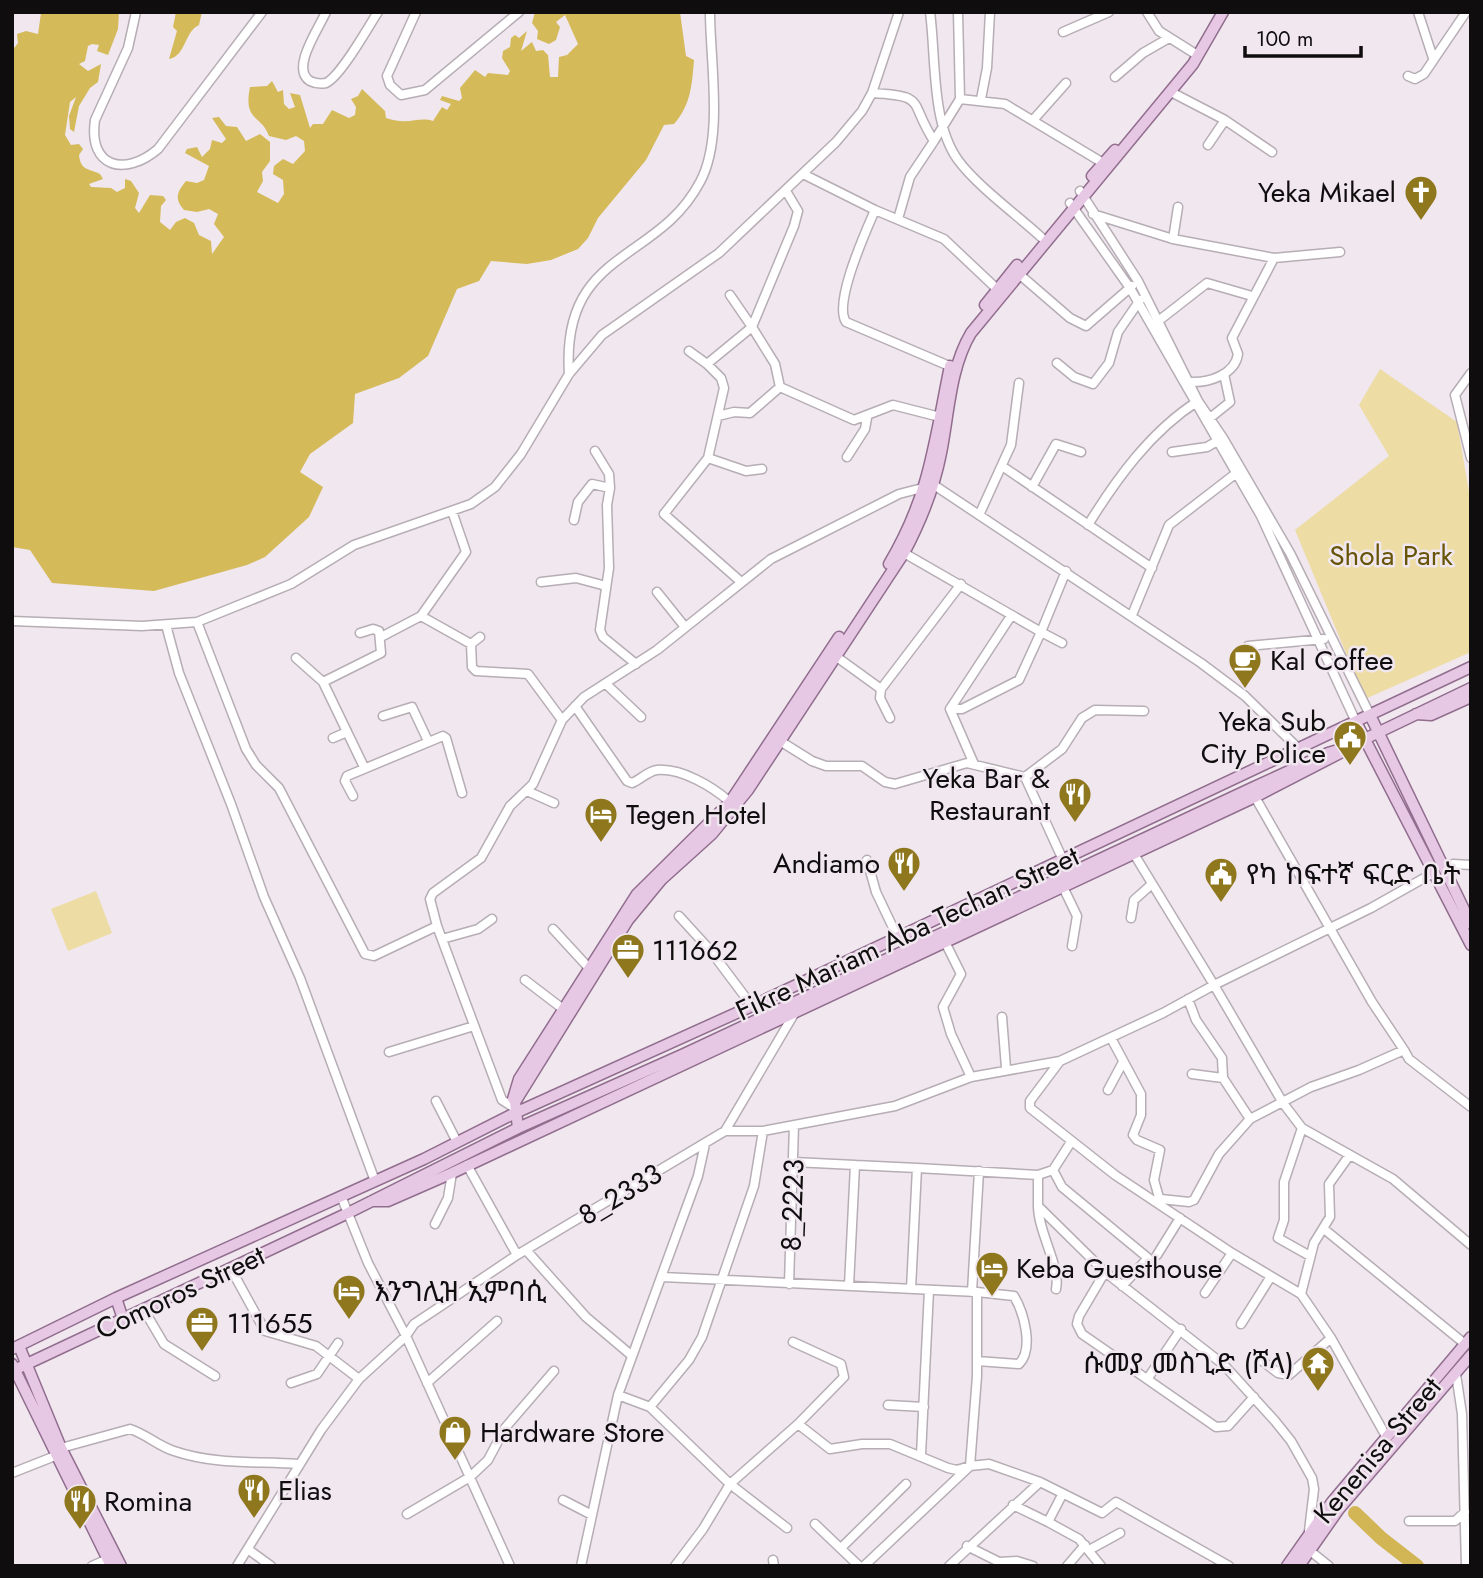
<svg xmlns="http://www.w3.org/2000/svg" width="1483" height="1578" viewBox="0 0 1483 1578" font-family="Jost,'Noto Sans Ethiopic',sans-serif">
<rect width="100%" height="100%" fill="#f0e7ef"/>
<!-- green -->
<path fill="#eddca4" d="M1380,369L1457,422L1471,504V652L1365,699L1295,530L1389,456L1359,405Z
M96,891L112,933L68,951L51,909Z"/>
<!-- forest -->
<path fill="#d5ba5a" d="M119,12L118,29L108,55L97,51L99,45L92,44L88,46L85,61L79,64L88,71L101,64L98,82L90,88L79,106L74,132L70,129L69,116L76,97L70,102L65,135L71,145L79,144L83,149L79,155C81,171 88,168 100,174L103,179L89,184L91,187L111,188L117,192L125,188V179L131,181L139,193L135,208L139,213L150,195L163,196L166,200L161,206L160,222L170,230L176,222L185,218L194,223L199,235L211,241L212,254L224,237L214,224L218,214L209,209L197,212L184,210C174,199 177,192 186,181L197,183L204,180L209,166L185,153L187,149L197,147L202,157L210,149L212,140L222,143L226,139L212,118L219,117L226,126L237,127L246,141L260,134L270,142V161L262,172L263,181L257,192L278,203L284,194L283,180L273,174L274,166L283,159L293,164L305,151L304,141L296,136L286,140L269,136C261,114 243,122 250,87L267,86L272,81L278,92L283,90L284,104L289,109L295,107L290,93L300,95L310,128L313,124H323L332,110L349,118L355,115L356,107L351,99L358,96L362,89L385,111L386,118C409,126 418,116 433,121L442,107L447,110L451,104L440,100L442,96L459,101L462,98L460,88L475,70L485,77L488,73L508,75L510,71L502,58L503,51L510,47L511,38L515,35L519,38L527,31L521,51L532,42L536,51L543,50L548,55L550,77H558L559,57L567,55L578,44L565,15L556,22L560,27L556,40L549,44L537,39L538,31L532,23L535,12H680L686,56L694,60C692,84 691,105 674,124L664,125L646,160L598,218L588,238L578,249L551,260L527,264L491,261L479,281L457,289L428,356L399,378L355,394L353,423L310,454L300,472L323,487L309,517L265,557L247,565L154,591L52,583L30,550L12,547V51L18,43L17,34L26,31L38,34L41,13Z
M176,12H202L199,25C184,32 186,56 169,59L177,31L173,27Z"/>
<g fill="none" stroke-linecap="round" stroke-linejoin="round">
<!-- river -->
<path stroke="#d2b656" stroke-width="14" d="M1355,1513L1381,1538L1417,1566"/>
<defs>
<path id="minor" d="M136,12L128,48L95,120C88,168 125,177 158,149L262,12
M326,12C319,28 290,69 310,81C314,83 321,84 326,83C341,76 368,27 378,12
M416,12L387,76L390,85L401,95L425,90L519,12
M930,12C936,56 931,123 958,160C976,185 1017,215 1041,237
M958,12L960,99
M1147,12L1159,31L1194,53
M1418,12L1433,58
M1063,32L1109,12
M1408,76L1415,79L1424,74L1466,12
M1115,77L1143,53L1169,38
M1171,92L1225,120L1272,152
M872,93C928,96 908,101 934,141L960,99L1005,104L1103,163
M981,99L987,68L990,12
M1034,119L1066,83
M1208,145L1225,120
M803,174L875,210C866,231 833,303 846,322L954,368
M1080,191L1138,281L1198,401L1223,438L1290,553L1370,715
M1070,203L1130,288L1261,516L1356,722
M875,210L944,239L997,289
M1093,214L1173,239L1274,258
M898,219L910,177L934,141
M1173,239L1178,207
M1019,274L1070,318L1086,326L1132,286
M730,295L752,327L707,364L721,378L724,388L708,458L664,514L740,581
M1157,322L1207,283L1252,296
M689,351L707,364
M1057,363L1074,377L1093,384L1109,363L1118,332L1140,300
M1471,373L1455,395L1471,458
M569,374C561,249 657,264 700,182C724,138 710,61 710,12
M1190,382C1208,383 1235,375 1238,354L1232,338L1274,258L1340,252
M780,387L775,364L752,327L794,226L798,211L786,191
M780,387L854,420L893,405L940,417
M718,416L734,412L750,413L780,387
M1210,418L1230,402L1224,374
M595,451L609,474L610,488L607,505L609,568L600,630L603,637L636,664
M1172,452L1207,447L1219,440
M847,457L865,429L867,418
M708,458L746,471L762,469
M1002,466L1152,568
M1032,487L1056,444L1081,452
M980,513L1011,445L1019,383
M574,520L578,502L592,484L610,488
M1088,525C1117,478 1151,431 1198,401
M904,553L1041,632L1066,571
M541,582L576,578L606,586
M657,592L685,627
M1132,615L1169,525L1239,471
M421,616L471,644L480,637
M12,621L142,626L197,622L291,584L354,545L471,504L495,487L521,454L569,374L602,335L719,253L836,142L862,111L872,93L899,12
M197,622L246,749L256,765L279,788L365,954L374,956L437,926
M166,625L179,673L231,804L264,897L300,978L375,1181
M381,637L421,616L466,552L452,511
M471,644L472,667L476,671L528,674L562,720
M1248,646L1324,639
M834,655L881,689L961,584
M296,658L323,682L364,767
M323,682L381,653L379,631L373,629L360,633
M606,684L641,717
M881,689L880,698L890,718
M575,706L627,781L632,783C640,780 648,771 657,770C682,768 713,787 730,802
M950,709H962L1019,680L1041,632L1062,643
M383,716L412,707L428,741
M333,738L347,732
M780,741L812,761L826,766H862L885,782L895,784L967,763L1025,777L1063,860
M974,764L950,709L1011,616
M1025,777L1062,749L1082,718L1095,710L1144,711
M527,791L554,803
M353,796L345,781L347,776L443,736L446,738L462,793
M1255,797L1372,1002L1404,1050
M1134,854L1214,985L1371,908L1433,873
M867,860L876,892L897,936
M1443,867L1453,864L1471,865
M1063,887L1077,916L1072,946
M679,916L710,950L752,1006
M1131,918L1134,900L1152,884
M553,929L588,967
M442,939L478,929L492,919
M945,942L961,974L943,1007L951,1034L971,1077
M525,980L563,1009
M1188,999L1196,1020L1222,1058L1223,1078L1250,1119
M1002,1017L1006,1068
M1111,1038L1141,1094V1115L1133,1135L1137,1140L1160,1150L1154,1180L1160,1201
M389,1052L474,1026
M1060,1061L1030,1101V1108L1115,1175L1232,1253L1301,1294L1331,1338L1387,1438
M1192,1074L1223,1078
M1108,1090L1123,1062
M436,1101L457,1142
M513,1107L502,1100L437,926L430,899L433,893L481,858L510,806L533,784L562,720L584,697L657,650L771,559L899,494L934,485L1201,663L1245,696L1300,750
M1302,1128L1284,1182V1220L1278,1238L1310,1256
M725,1131H763L895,1106L971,1077L1060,1061L1163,1013L1214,985L1283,1103L1302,1128L1393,1179L1471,1245
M794,1162L855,1165
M467,1165L517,1255
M917,1168L1038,1175V1206L1105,1272L1224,1365L1275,1421L1291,1441L1312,1478L1314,1489L1309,1531
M1053,1170L1062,1187L1148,1258L1122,1286
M1038,1175L1053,1170L1071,1142
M341,1196L368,1263L406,1336L510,1566
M1161,1199L1189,1202L1194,1200L1219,1154L1250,1119L1311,1087L1359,1070L1404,1050L1409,1059L1471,1107
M1038,1206C1038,1232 1061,1267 1056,1289
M435,1224L448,1198L452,1173
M1324,1229L1465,1344
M526,1250L586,1317L631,1355
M1157,1255L1180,1218
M231,1269L265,1331L316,1346L359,1379
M1105,1272L1079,1316L1077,1324L1082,1334L1216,1427L1228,1426L1254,1397
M662,1277L977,1292V1376L970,1466L957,1470L948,1468L890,1444H862L830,1449L798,1424
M789,1284L794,1125
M849,1286L855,1165L917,1168L911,1289
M972,1292L979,1171
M1205,1293L1232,1253
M1301,1294L1314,1243L1330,1217L1329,1184L1349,1156
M144,1310L164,1344L215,1376
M1241,1324L1270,1278
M1261,1360L1278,1373L1289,1375L1331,1338
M977,1361L1019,1364C1034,1349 1024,1313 1014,1296L977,1292
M1456,1374L1462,1414L1466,1566
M1148,1378L1181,1329
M291,1383L317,1374L338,1343
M427,1383L497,1321
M618,1395L650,1407L689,1360L702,1337L754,1186L763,1131
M888,1405L924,1407
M650,1407L730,1484L787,1528
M61,1448L130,1429C146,1434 158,1446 174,1451C215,1465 256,1461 298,1464
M921,1455L929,1290
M12,1473L55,1456
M1040,1482L1102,1513L1116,1502L1229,1566
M563,1500L592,1515
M1013,1505L1048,1522L1062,1495
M407,1514L470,1477L488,1460L505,1428L554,1371
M1409,1521H1455L1465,1512
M1048,1522L1079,1539L1101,1566
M815,1524L859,1566
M967,1546L999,1562L1017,1561L1033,1566
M841,1548L906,1484
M249,1550L271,1566
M1089,1550L1120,1533
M1309,1550L1329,1566
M773,1560L774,1566
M92,1566L108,1559
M237,1566L321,1430L359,1379L406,1336L414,1324L517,1255L725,1131L794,1014
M581,1566L618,1395L698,1176L705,1144
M675,1566L703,1529L730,1484L798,1424L844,1377L841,1364L793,1342
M864,1566L970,1466L989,1464L1040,1482L949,1566
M1067,1566L1085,1545"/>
<path id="major" d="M1092,176L1115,150
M985,305L1017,265
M889,564C930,495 934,443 950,366
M1416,714L1431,715L1471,697
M1370,715L1471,924
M1356,722L1471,945
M513,1099L519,1079L637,894L730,802L839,637
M518,1128L515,1102L628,920L661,880L712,834L748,790L904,553C921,521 934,489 941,453C949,413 950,368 971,333L1193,64L1223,12
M372,1201H388L452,1173L1255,797L1342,752
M116,1298L123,1319
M19,1346L61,1448L121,1566
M12,1349L116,1298L424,1159L513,1114L752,1006L1471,667
M12,1364L111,1566
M12,1371L348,1213L518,1128L684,1054L1252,788L1328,753L1348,747L1471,688
M1287,1566L1332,1502L1471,1337
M1299,1566L1339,1509L1471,1355"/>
</defs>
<!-- minor casing -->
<use href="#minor" stroke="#b6adb5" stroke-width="11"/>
<!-- major casing -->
<use href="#major" stroke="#916d8e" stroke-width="13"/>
<!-- minor -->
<use href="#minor" stroke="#fff" stroke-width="8"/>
<!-- major -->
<use href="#major" stroke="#e6c7e4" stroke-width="10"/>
</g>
<!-- icons -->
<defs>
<symbol id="church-pin" viewBox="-11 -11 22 30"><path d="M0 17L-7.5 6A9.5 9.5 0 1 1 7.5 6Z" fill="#8f771d" stroke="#f0e7ef"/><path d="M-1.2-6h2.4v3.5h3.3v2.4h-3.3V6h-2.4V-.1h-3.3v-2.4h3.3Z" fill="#fff"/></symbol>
<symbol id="cafe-pin" viewBox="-11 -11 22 30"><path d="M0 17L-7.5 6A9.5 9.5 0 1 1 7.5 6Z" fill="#8f771d" stroke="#f0e7ef"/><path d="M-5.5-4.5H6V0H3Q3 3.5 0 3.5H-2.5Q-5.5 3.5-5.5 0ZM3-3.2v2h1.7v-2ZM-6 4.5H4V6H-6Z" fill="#fff"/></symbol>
<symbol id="civic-pin" viewBox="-11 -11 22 30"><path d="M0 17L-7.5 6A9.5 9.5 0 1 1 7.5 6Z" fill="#8f771d" stroke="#f0e7ef"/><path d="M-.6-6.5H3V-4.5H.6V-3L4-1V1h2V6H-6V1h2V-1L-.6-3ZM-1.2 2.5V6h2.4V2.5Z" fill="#fff"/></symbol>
<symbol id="restaurant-pin" viewBox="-11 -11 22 30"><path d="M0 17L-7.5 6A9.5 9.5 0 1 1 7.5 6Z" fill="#8f771d" stroke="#f0e7ef"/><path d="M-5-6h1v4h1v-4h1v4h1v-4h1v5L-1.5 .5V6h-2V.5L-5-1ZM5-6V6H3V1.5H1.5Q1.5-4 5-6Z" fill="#fff"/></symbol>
<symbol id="hotel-pin" viewBox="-11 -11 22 30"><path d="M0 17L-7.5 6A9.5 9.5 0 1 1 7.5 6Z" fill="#8f771d" stroke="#f0e7ef"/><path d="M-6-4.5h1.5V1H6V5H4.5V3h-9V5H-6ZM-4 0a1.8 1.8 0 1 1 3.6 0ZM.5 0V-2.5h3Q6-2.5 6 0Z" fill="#fff"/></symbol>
<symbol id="office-pin" viewBox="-11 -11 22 30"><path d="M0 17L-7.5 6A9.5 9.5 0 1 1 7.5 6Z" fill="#8f771d" stroke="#f0e7ef"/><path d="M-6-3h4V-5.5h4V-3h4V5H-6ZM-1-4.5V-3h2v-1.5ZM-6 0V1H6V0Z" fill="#fff"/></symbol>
<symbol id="temple-pin" viewBox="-11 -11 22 30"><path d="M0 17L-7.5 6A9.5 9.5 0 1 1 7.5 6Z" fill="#8f771d" stroke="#f0e7ef"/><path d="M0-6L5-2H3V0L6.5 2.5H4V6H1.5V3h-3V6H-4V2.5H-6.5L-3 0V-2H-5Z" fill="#fff"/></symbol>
<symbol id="shop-pin" viewBox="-11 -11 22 30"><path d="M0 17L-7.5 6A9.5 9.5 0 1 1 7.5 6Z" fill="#8f771d" stroke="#f0e7ef"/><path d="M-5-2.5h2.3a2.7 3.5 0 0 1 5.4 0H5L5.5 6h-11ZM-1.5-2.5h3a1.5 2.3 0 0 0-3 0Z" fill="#fff"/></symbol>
</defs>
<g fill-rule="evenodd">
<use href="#church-pin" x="1402" y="173" width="38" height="52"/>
<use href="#cafe-pin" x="1226" y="641" width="38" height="52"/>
<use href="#civic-pin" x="1331" y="718" width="38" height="52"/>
<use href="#restaurant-pin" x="1056" y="775" width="38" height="52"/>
<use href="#hotel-pin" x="582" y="795" width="38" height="52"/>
<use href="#restaurant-pin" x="885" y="844" width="38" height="52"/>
<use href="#civic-pin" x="1202" y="855" width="38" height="52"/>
<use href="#office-pin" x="609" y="931" width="38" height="52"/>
<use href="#hotel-pin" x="973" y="1249" width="38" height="52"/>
<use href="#hotel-pin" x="330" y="1272" width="38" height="52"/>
<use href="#office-pin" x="183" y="1304" width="38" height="52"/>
<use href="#temple-pin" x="1299" y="1344" width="38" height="52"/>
<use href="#shop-pin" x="436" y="1413" width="38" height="52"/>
<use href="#restaurant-pin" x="235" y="1471" width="38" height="52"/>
<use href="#restaurant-pin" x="61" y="1482" width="38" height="52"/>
</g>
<g text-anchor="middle" stroke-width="5" stroke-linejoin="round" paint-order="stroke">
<!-- poi labels -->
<g font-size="28" fill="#100d0f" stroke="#f0e7ef" text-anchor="start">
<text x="1396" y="202" text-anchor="end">Yeka Mikael</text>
<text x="1270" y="670">Kal Coffee</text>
<text x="1326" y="731" text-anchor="end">Yeka Sub<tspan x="1326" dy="32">City Police</tspan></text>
<text x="1050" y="788" text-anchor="end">Yeka Bar &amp;<tspan x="1050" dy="32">Restaurant</tspan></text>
<text x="626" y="824">Tegen Hotel</text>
<text x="880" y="873" text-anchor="end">Andiamo</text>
<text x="1246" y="884">የካ ከፍተኛ ፍርድ ቤት</text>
<text x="652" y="960">111662</text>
<text x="1016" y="1278">Keba Guesthouse</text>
<text x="374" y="1301">እንግሊዝ ኢምባሲ</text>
<text x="227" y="1333">111655</text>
<text x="1294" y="1373" text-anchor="end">ሱመያ መስጊድ (ሾላ)</text>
<text x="480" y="1442">Hardware Store</text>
<text x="278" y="1500">Elias</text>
<text x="104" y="1511">Romina</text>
</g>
<!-- park labels -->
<g font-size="28" fill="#675406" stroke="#f0e7ef">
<text x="1391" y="565">Shola Park</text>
</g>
<!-- street labels -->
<g font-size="28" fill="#100d0f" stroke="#f0e7ef">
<text transform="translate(907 933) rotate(-25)" y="10">Fikre Mariam Aba Techan Street</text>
<text transform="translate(620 1194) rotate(-31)" y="10">8_2333</text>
<text transform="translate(792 1205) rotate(-88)" y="10">8_2223</text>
<text transform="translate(180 1292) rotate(-25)" y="10">Comoros Street</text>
<text transform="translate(1377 1450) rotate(-50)" y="10">Kenenisa Street</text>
</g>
</g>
<!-- border -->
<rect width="1483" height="1578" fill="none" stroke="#100d0f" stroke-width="28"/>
<!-- scale -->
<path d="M1245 46v10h116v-10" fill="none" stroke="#100d0f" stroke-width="3.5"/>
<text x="1256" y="46" font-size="21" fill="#100d0f" stroke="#f0e7ef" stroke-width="5" paint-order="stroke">100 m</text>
</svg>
